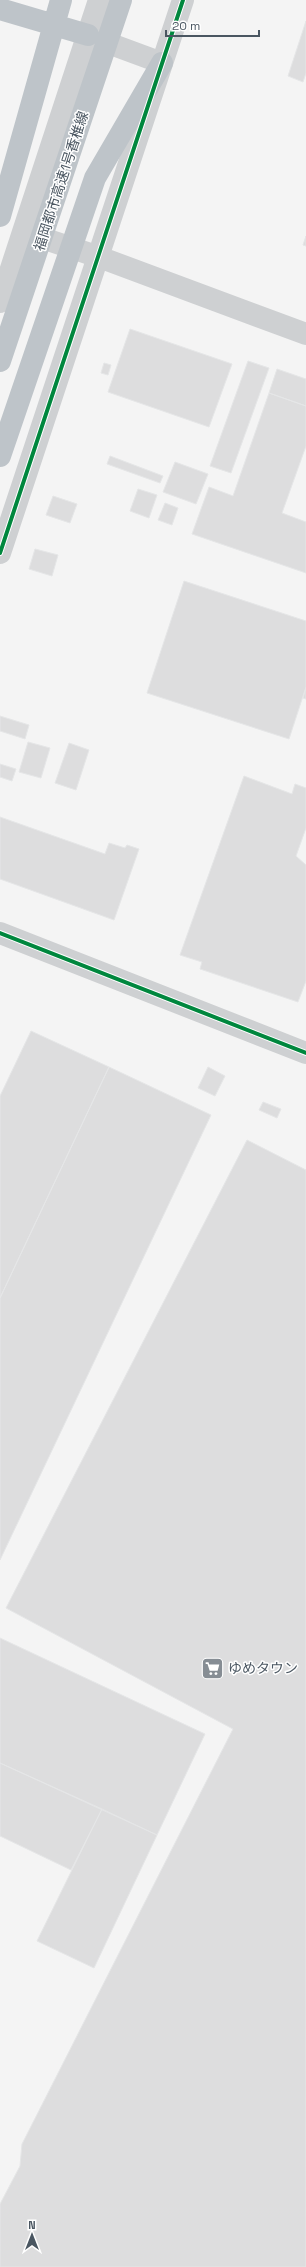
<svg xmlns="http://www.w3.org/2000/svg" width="306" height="2267" viewBox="0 0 306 2267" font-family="'Space Grotesk','Noto Sans JP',sans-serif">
<rect width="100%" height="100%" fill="#f4f4f4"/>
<!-- building -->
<path fill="#ddddde" stroke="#e5e6e7" d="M306,21V73L303,82L288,76Z
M306,236V246L303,245Z
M130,329L232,364L209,427L108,392Z
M248,361L269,368L231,473L210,466Z
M104,363L111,365L108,375L101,373Z
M277,369L306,379V406L269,393Z
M269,393L306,406V446L282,513L306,522V573L192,534L209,487L233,496Z
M110,456L163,476L160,483L107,464Z
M175,462L208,474L196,504L163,492Z
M138,489L157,495L149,518L130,511Z
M53,496L77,504L70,523L46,515Z
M165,503L178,508L172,525L158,520Z
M35,549L58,555L52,576L29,569Z
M184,581L306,621V687L289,739L147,693Z
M306,688V699L303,698Z
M0,716L29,725L25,739L0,731Z
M28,742L50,748L41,778L19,772Z
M69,743L89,750L76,790L55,783Z
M0,764L16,769L12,781L0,777Z
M244,776L292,794L295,784L306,788V828L296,856L306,865V981L298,1002L200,969L202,962L180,955Z
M0,817L105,854L109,843L125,848L127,845L139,849L114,920L0,879Z
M31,1031L109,1067L0,1298V1096Z
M109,1067L211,1115L0,1560V1298Z
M208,1067L225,1076L215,1096L198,1088Z
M263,1102L281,1109L277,1118L259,1110Z
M247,1140L306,1170V2267H0V2204L20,2166L22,2144L233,1729L6,1608Z
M0,1638L205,1734L157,1835L0,1763Z
M0,1763L102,1809L71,1870L0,1836Z
M102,1809L157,1835L94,1968L37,1941Z"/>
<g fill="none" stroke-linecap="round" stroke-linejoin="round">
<!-- minor -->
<path stroke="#ced0d2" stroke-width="22" d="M89,36L162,63
M24,232L99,257L306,334
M0,302L99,0
M0,553L183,0
M0,933L306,1053"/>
<!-- highway -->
<path stroke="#bec4c9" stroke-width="22" d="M0,9L88,35
M0,216L61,0
M0,361L121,0
M0,456L95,178L162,63"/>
<defs>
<path id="cycleway" d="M0,553L183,0
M0,933L306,1053"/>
</defs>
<!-- cycleway casing -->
<use href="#cycleway" stroke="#fff" stroke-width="6"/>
<!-- cycleway -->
<use href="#cycleway" stroke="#00873e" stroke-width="4"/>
</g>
<!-- icons -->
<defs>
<symbol id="supermarket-square" viewBox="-11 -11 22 22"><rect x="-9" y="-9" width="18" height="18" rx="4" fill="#868d94" stroke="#fff"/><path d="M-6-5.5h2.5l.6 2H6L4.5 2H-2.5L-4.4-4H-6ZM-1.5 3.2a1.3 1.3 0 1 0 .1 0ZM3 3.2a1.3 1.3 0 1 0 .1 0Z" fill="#fff"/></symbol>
</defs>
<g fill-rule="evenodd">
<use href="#supermarket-square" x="200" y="1656" width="25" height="25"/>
</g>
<g text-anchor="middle" stroke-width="3" stroke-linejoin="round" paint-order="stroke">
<!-- street labels -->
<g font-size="14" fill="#4a5661" stroke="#fff">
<text transform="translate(61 181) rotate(-72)" y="5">福岡都市高速1号香椎線</text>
</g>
<!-- poi labels -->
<g font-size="14" fill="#4a5661" stroke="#fff" text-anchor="start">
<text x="228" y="1673">ゆめタウン</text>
</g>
</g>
<!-- north arrow -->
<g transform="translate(32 2235)" stroke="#ffffff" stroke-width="3" paint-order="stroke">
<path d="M0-3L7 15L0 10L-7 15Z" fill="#4a5661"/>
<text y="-6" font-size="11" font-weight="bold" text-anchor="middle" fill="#4a5661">N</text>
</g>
<!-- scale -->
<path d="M166 30v6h93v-6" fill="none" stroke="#4a5661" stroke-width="2"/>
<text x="172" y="30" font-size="12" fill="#4a5661" stroke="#ffffff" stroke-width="3" paint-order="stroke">20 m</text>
</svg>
